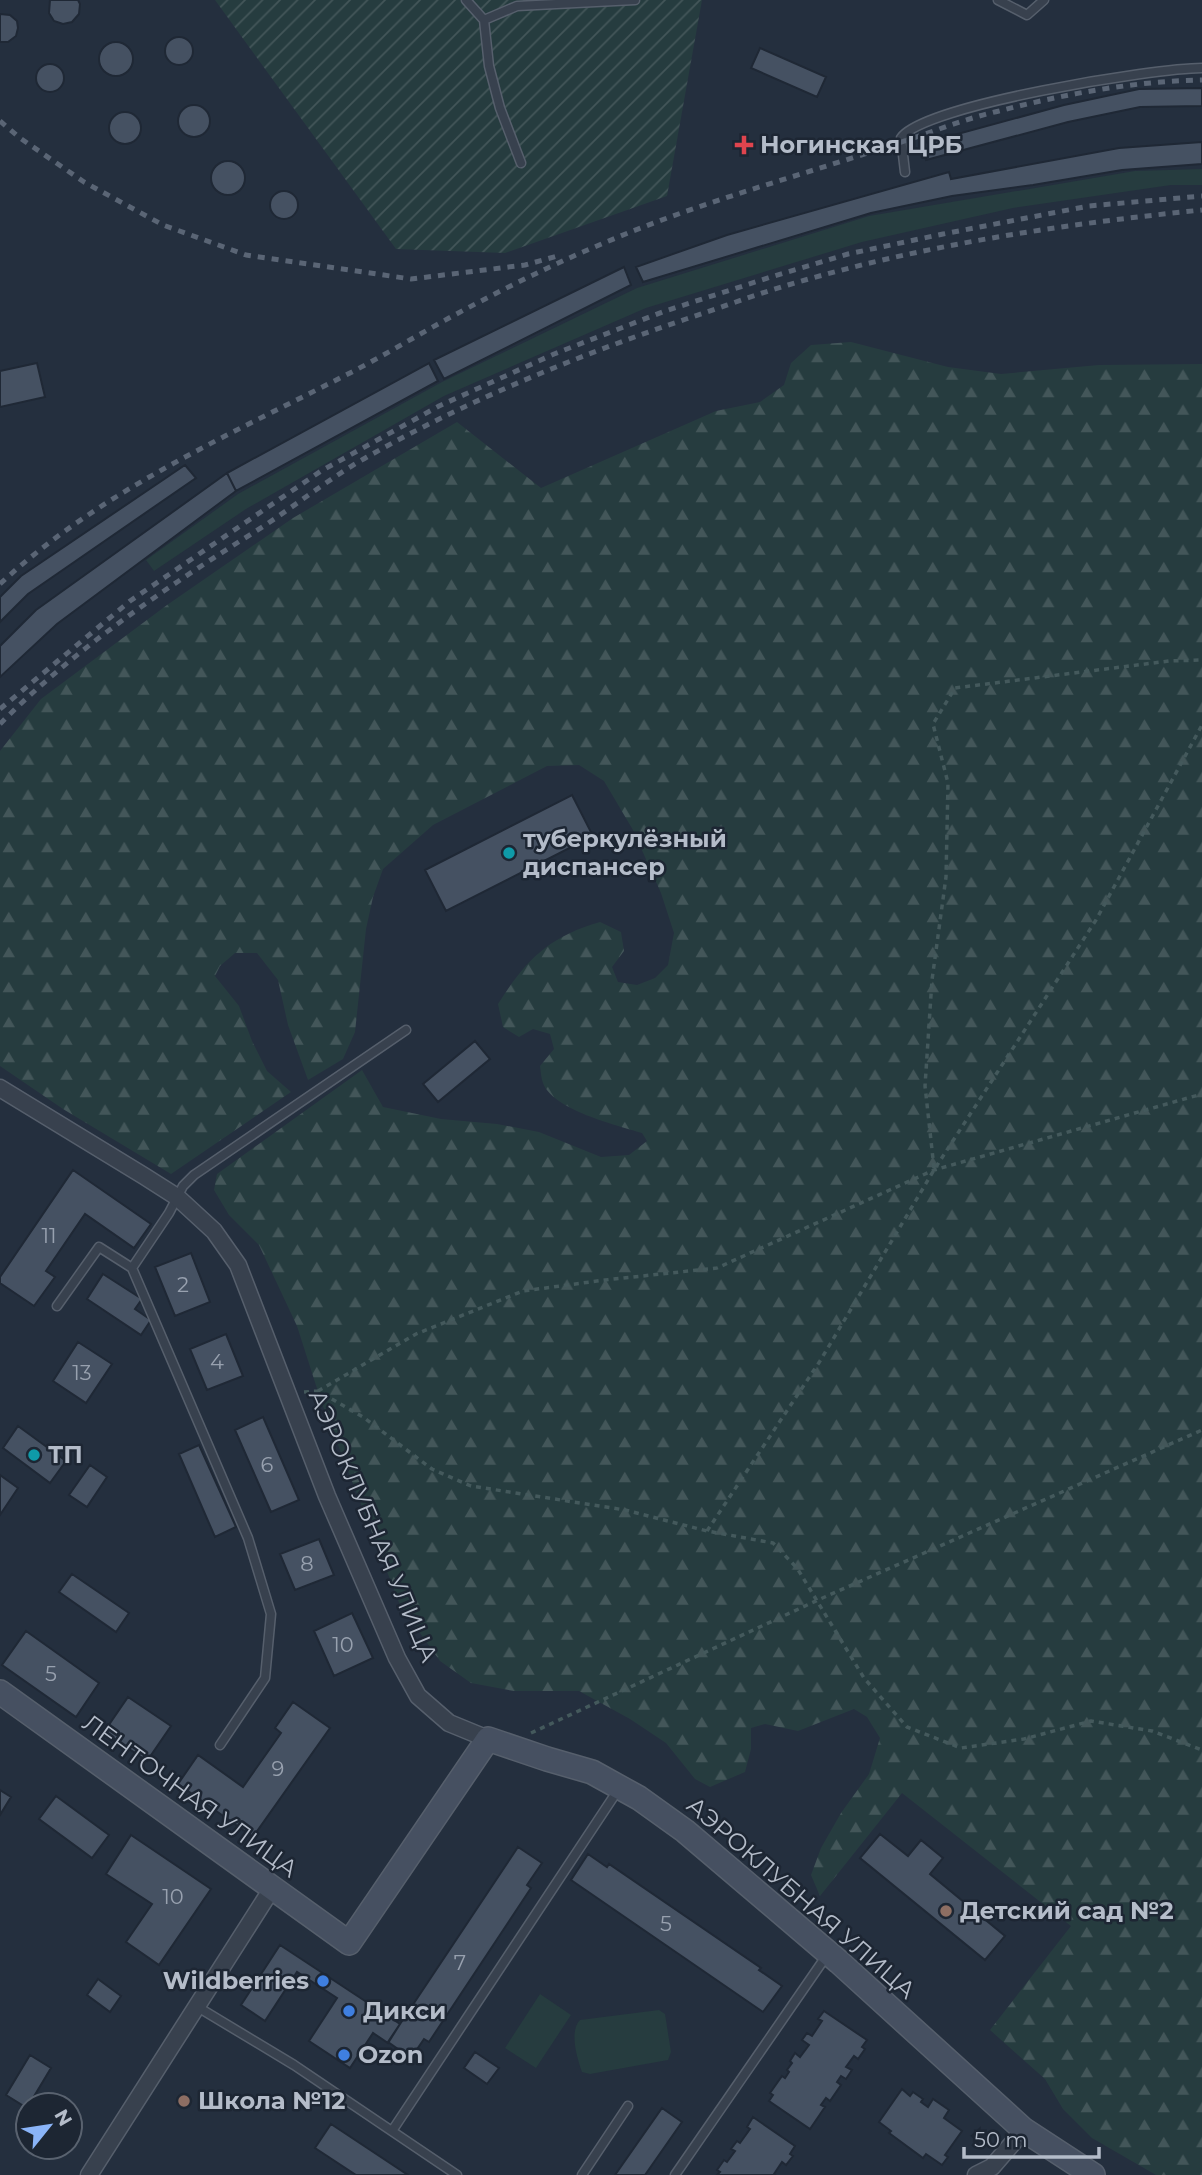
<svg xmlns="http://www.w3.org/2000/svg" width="1202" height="2175" viewBox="0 0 1202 2175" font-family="Montserrat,sans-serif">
<defs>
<pattern id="forest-firs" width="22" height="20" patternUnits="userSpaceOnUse" patternTransform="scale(1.75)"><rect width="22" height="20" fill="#263c3f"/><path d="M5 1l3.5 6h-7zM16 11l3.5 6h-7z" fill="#435659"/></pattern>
<pattern id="garden-furrows" width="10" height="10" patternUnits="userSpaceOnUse" patternTransform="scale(1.75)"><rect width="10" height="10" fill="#263c3f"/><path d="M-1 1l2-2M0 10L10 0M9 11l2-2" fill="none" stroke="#435659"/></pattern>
</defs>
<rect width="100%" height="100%" fill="#242f3e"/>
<!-- grass -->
<path fill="#263c3f" d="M1202,169V185H1171L1013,208L862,242L646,308L444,396L246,509L154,571L146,560L238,494L442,382L637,288L869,216L1135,171Z
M540,1994L571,2015L536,2068L505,2048Z
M659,2010L665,2014L671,2052L668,2060L590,2074L582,2072C577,2058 569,2031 580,2020Z"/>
<!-- forest -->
<path fill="url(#forest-firs)" d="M851,342L948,367L1001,374L1099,365L1202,364V2175H1156L1092,2138L1063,2109L1045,2079L990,2030L1071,1926L902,1793L820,1896L811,1875L821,1848L841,1813L869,1774L880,1738L867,1717L854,1709L798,1731L765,1724L751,1728V1749L745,1772L710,1787L695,1779L666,1743L630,1719L579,1691H514L471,1683L440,1661L400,1605L321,1401L297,1326L259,1245L229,1215L214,1190L217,1174L362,1070L383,1107L441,1119L497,1124L539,1132L601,1157L629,1155L647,1141L642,1133C616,1125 553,1110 543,1083C541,1078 541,1072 540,1066L554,1049L550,1034L533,1029L519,1037L503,1027L498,1004C526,960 548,937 600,922L621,932L624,951L612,967L618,982L637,985L655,978L668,965L674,933L661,893L633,830L604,781L579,765L547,766L433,825L383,869L373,897L366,929L355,1032L343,1059L308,1080L288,1025L278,980L257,953H235L220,966L215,976L239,1006L252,1041L267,1071L291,1092L171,1174L63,1109L0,1066V751L41,699L167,605L293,518L457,422L541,488L716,411L760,402L784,385L791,363L811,345Z"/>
<!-- garden -->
<path fill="url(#garden-furrows)" d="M215,0H702L667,196L505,253L396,249Z"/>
<!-- building -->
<path fill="#455162" stroke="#1f2835" stroke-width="2" d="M50,0H78L80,4L79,14L72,22L63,24L54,21L49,13Z
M0,14L10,15L17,21L18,28L16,36L8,42H0Z
M165 51a14 14 0 1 1 28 0a14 14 0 1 1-28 0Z
M99 59a17 17 0 1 1 34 0a17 17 0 1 1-34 0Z
M760,48L826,77L817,97L751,68Z
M36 78a14 14 0 1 1 28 0a14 14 0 1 1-28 0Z
M1202,88V106L1140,107L1068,122L926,160L921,144L1064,105L1139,89Z
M178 121a16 16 0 1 1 32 0a16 16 0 1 1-32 0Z
M109 128a16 16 0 1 1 32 0a16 16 0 1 1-32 0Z
M1202,142V164L1122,170L1033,185L952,196L871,213L643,282L636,267L727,235L949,172L951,179L1119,148Z
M211 178a17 17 0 1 1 34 0a17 17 0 1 1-34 0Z
M270 205a14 14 0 1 1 28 0a14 14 0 1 1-28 0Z
M624,267L631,285L444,379L434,360Z
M37,363L45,397L0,407V371Z
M429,363L438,381L236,491L227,473Z
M185,465L196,478L28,594L0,622V597L21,576Z
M227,473L236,491L57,624L0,677V646L36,610Z
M572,795L593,836L446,911L425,870Z
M475,1041L490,1059L438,1102L423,1084Z
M73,1170L151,1224L134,1248L85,1214L46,1271L55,1277L34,1306L0,1283V1277Z
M191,1253L210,1302L175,1316L155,1267Z
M103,1274L142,1299L135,1309L151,1320L141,1335L87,1299Z
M226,1334L243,1376L207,1390L190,1349Z
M78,1342L112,1364L86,1403L53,1381Z
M263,1417L299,1500L271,1512L235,1430Z
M18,1426L66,1461L50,1483L3,1448Z
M199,1445L236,1527L215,1537L179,1454Z
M90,1465L107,1477L87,1507L69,1495Z
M0,1475L18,1488L0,1515Z
M319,1539L334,1575L295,1590L280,1554Z
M72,1574L129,1613L116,1632L59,1592Z
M352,1613L373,1658L334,1676L314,1631Z
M26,1631L99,1683L76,1717L2,1665Z
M128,1697L171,1726L147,1761L104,1732Z
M293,1702L330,1728L253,1837L178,1784L198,1755L243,1787L281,1733L275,1728Z
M0,1790L11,1797L0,1815Z
M56,1796L109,1835L92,1858L39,1819Z
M880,1834L908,1856L921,1840L943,1858L930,1874L1005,1936L985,1960L860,1858Z
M131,1835L211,1889L159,1965L126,1942L152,1904L106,1874Z
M518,1847L542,1863L527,1885L531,1888L429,2042L424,2039L411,2058L388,2042Z
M588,1854L607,1867L609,1864L761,1968L759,1970L782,1986L763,2012L571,1880Z
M280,1945L400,2024L388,2043L373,2033L350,2068L309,2041L337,1998L297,1972L265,2021L241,2005Z
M98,1979L121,1996L110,2012L87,1995Z
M824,2011L867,2040L862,2047L865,2049L858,2059L854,2056L846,2067L852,2070L846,2079L841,2076L837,2082L841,2085L830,2101L826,2098L821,2105L825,2107L810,2129L769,2101L773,2095L770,2093L782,2076L785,2078L789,2072L787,2070L792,2063L790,2061L795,2053L800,2057L809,2045L802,2040L807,2033L812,2036L822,2021L818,2019Z
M475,2052L499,2068L487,2084L464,2068Z
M30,2055L51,2068L27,2108L6,2095Z
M902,2089L910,2096L913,2092L923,2099L921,2102L928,2107L933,2099L949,2110L944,2118L962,2131L945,2155L948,2157L942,2165L926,2154L923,2158L889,2133L891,2131L879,2122Z
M662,2108L682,2122L645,2175H615Z
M753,2117L795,2146L790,2154L793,2156L786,2165L782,2162L774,2174L776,2175H717L720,2172L717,2170L724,2160L727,2162L735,2151L731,2149L737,2141L740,2143L750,2129L747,2127Z
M331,2124L408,2175H356L315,2148Z"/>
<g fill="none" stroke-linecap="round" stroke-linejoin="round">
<defs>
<path id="lane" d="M466,0L484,20L489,66L500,108L521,163
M998,0L1027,15L1044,0
M484,20L517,6L635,0
M905,172L901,138C923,105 1156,68 1202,68
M132,1268L248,1538L271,1614L265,1678L220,1745
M57,1306L99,1247L132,1268L169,1213L183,1186L194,1175L406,1030
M196,2006L294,2065L457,2175
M392,2131L618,1790
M582,2175L628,2106
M675,2175L827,1955"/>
<path id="street" d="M0,1088L144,1176L177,1197L214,1231L238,1265L327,1496L397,1658L418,1696L449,1723L488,1739
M89,2175L273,1887
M976,2175L992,2167L1024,2130"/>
<path id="secondary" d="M0,1692L349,1943L488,1739L547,1759L592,1772L639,1798L685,1831L839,1962L1024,2130L1093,2175"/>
</defs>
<!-- lane casing -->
<use href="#lane" stroke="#565f6c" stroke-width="11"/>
<!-- street casing -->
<use href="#street" stroke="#565f6c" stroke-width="19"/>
<!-- secondary casing -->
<use href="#secondary" stroke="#565f6c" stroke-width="26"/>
<!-- path -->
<path stroke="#44595c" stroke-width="3.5" stroke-dasharray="5 5" stroke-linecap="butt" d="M934,1168L925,1086L932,980L946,877L948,783L933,724L955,688L1169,661L1202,660
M318,1391L416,1334L523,1291L605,1280L717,1268L934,1170L1202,1094
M304,1392L318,1391L363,1417L432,1469L471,1486L625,1510L707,1531L773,1543L797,1568L864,1678L907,1727L961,1748L1024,1739L1091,1721L1152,1731L1202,1750
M707,1531L820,1361L934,1170L1096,920L1202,725
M531,1733L818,1600L1202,1430"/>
<!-- lane -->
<use href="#lane" stroke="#38414e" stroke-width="8"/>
<!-- street -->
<use href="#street" stroke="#38414e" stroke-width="16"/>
<!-- secondary -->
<use href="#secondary" stroke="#465061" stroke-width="23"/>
<!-- rail -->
<path stroke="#5a6575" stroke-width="5" stroke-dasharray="7 7" stroke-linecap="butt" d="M0,121L20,138L84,182L163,225L246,255L411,279L525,265L561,255
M0,584C99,492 225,437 344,376C380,358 414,337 449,318C499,291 551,265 604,243C697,203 796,177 892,145C928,134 963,119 999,111C1065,94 1135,81 1202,80
M0,709L130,601L321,471L439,406L554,354L665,311L771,277L848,254L943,234L1089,206L1202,196
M0,724C73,650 168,586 256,531C294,507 328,479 367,457C468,400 577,356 686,319C720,308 754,295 788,285C922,245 1063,224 1202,210"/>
</g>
<!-- markers -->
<path fill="#e0444e" stroke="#1d2633" stroke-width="2.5" d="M740.5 134.5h7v7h7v7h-7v7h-7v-7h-7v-7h7z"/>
<g fill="#0f9aa8" stroke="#1d2633" stroke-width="2.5">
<circle cx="509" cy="853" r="7"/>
<circle cx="34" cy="1455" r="7"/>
</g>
<g fill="#8d6e63" stroke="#1d2633" stroke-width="2.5">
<circle cx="946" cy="1911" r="7"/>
<circle cx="184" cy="2101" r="7"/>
</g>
<g fill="#3f7fe0" stroke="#1d2633" stroke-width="2.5">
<circle cx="323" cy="1981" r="7"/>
<circle cx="349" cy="2011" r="7"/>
<circle cx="344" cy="2055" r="7"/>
</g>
<g text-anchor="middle" stroke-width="5" stroke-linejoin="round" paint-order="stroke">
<!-- number labels -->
<g font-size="21" fill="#98a1af">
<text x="49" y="1243">11</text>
<text x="183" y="1292">2</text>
<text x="217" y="1369">4</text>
<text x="82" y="1380">13</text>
<text x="267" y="1472">6</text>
<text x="307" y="1571">8</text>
<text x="343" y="1652">10</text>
<text x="51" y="1681">5</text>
<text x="278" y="1776">9</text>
<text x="173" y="1904">10</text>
<text x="666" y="1931">5</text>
<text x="460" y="1970">7</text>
</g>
<!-- poi labels -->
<g font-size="24" font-weight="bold" fill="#b4bcc9" stroke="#1d2633" text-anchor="start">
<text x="760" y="153">Ногинская ЦРБ</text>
<text x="523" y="847">туберкулёзный<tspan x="523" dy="28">диспансер</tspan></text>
<text x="48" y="1463">ТП</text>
<text x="960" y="1919">Детский сад №2</text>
<text x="309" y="1989" text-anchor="end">Wildberries</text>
<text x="363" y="2019">Дикси</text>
<text x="358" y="2063">Ozon</text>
<text x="198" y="2109">Школа №12</text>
</g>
<!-- street labels -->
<g font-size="24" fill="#b4bcc9" stroke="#1d2633">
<text transform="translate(373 1526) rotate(67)" y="8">АЭРОКЛУБНАЯ УЛИЦА</text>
<text transform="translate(190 1796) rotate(36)" y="8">ЛЕНТОЧНАЯ УЛИЦА</text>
<text transform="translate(801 1898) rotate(41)" y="8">АЭРОКЛУБНАЯ УЛИЦА</text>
</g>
</g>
<!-- north arrow -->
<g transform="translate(49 2126) rotate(60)"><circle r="33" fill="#1d2633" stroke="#59626f" stroke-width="2"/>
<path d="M0-5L12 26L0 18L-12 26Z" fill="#8ab4f8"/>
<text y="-10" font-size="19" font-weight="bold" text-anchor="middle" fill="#b4bcc9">N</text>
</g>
<!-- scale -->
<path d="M964 2147v10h135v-10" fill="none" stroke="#b4bcc9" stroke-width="3.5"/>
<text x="974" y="2147" font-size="21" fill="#b4bcc9" stroke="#1d2633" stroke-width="5" paint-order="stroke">50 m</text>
</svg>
